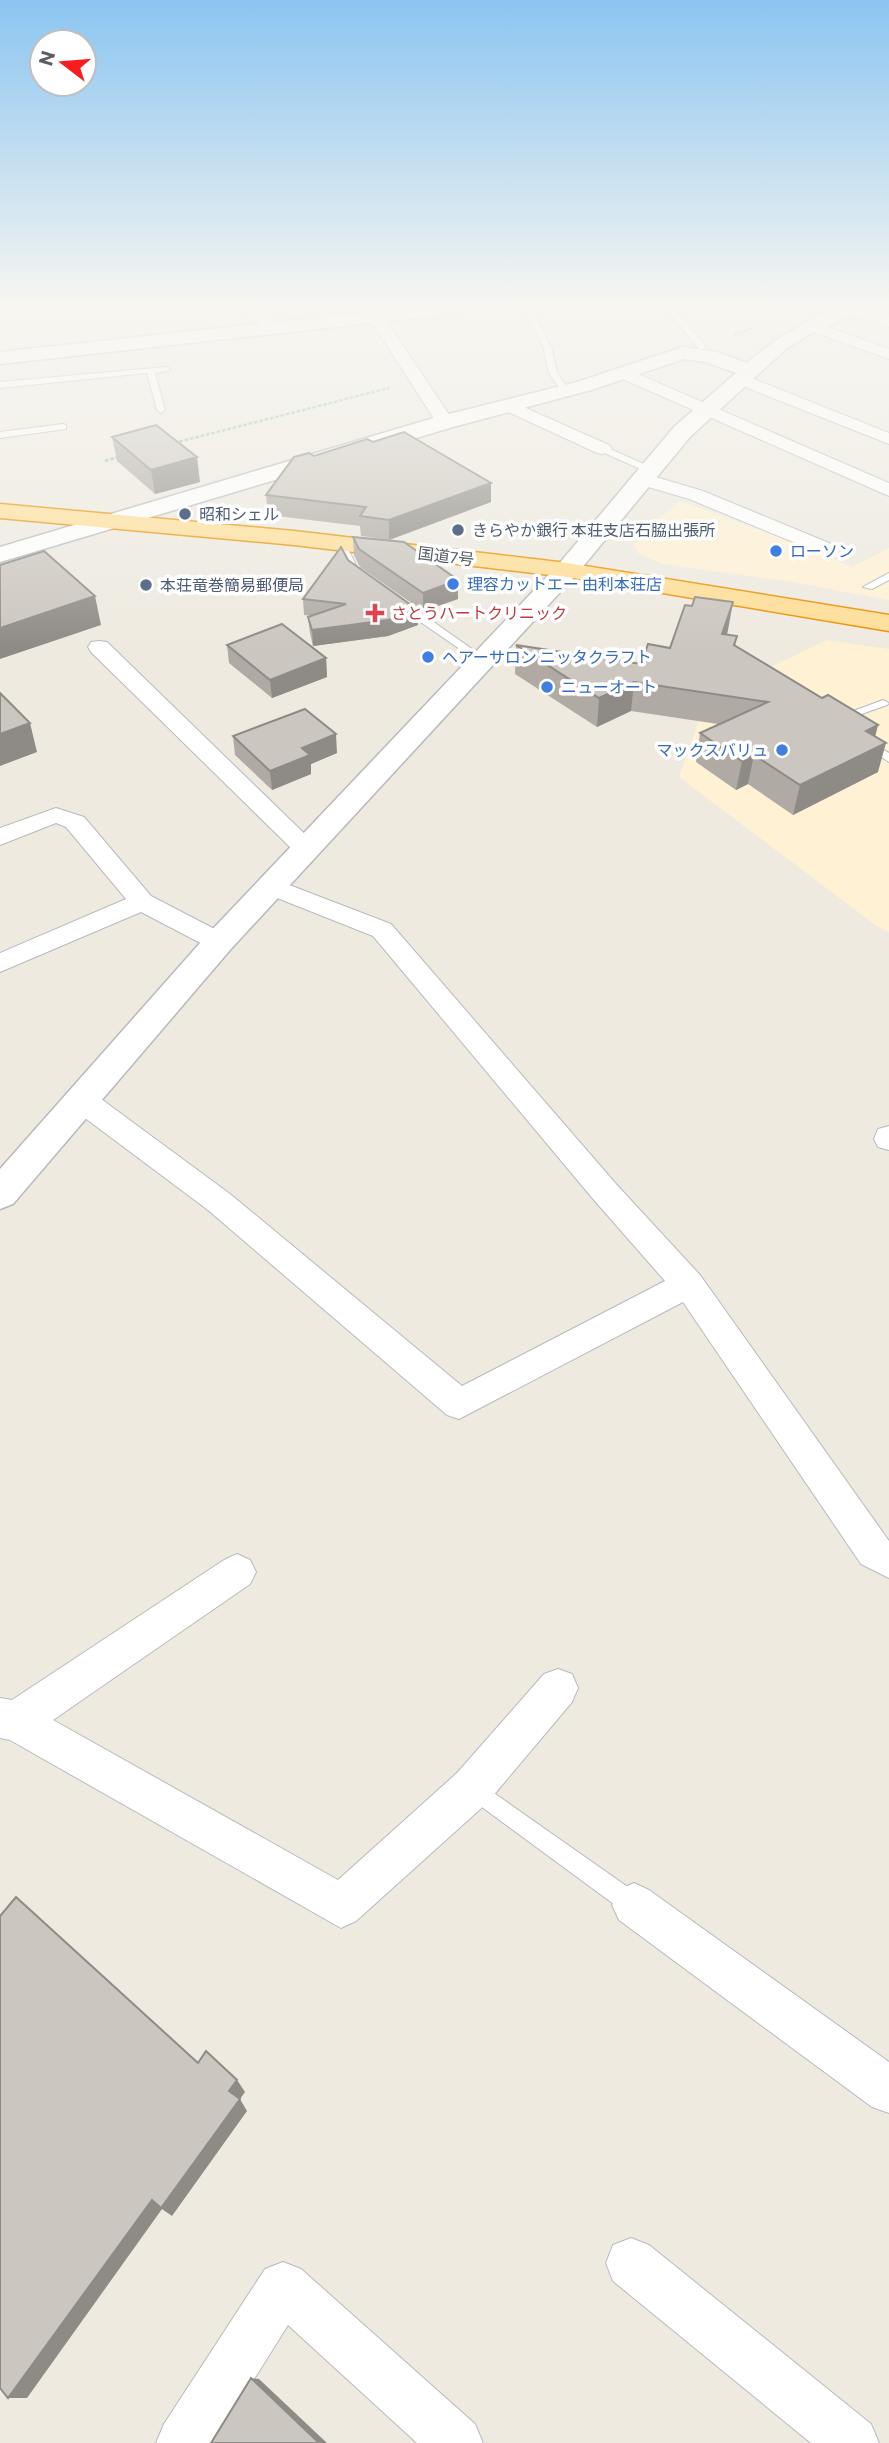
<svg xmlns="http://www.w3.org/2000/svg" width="889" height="2443" viewBox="0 0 889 2443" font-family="Commissioner,'Noto Sans JP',sans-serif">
<rect width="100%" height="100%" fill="#eeeae0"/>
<!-- commercial -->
<path fill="#fff1d4" d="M681,501L756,529L769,531L852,567L889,548V600L786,581L662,564L638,553L634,545L655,521Z
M827,640L889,649V932L878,927L679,777L701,714L712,695Z"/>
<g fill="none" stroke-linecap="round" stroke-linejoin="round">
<defs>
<path id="service" d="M523,308H531L551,346L557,373L570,391L569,393H563L549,373L543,346Z
M665,308H673L705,345V349H699Z
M166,367L170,369L169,371L155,373L165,410L161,413L157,410L147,373L0,388V382Z
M63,424L66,425V429L0,438V432Z
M603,446L653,468L655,470L647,472L600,451L599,449Z
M338,541H344L358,569L367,576L366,578C347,579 343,557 336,543Z
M889,573V580L872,589L863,587Z
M396,601H404L486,659L477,661L396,605Z
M883,700L889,703L887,705L842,721L832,719Z
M865,739L889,753V762L861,744V740Z
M474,1779L642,1897L645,1905L642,1913L634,1916L626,1913L467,1796L464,1789L467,1782Z"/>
<path id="minor" d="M238,308H256L284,328L276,333L270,331Z
M843,308H862L889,317V327L845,312Z
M376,311L381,313L454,422L451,426H439L436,422L368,316Z
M811,321L889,349V359L805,329L803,326Z
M624,368L889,483V496L618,377L616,373Z
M741,374L889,433V444L735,383L733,379L735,375Z
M510,401L609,445L612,449L603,454L597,453L504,410L501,406L504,402Z
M642,473L703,491L829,543L832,547L829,551H815L689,499L635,483L633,479Z
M99,641L107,642L315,844L318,849L315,854L306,857L297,854L91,652L88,647L91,642Z
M56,808L84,817L151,896L228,936L232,942L228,948L219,951L210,948L141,912L0,972V953L126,899L66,827L56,823L0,845V828Z
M271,878L391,924L616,1184L700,1275L889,1541V1578L861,1564L683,1302L459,1419L447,1415L208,1210L73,1109L68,1101L73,1093L83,1090L93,1093L230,1194L462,1386L665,1281L594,1200L373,936L262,892L258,886L262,880Z
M889,1126V1150L878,1147L874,1139L878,1129Z
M237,1554L250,1560L256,1572L250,1584L53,1720L338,1880L457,1773L544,1674L558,1669L572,1674L578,1688L572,1702L487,1803L356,1921L341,1928L10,1740L0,1738V1698L12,1700L224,1560Z
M634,1883L649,1890L889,2062V2113L872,2107L619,1920L612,1905L619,1890Z
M631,2238L649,2245L871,2424L879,2443H811L613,2281L606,2263L613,2245Z
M283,2262L301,2269L475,2424L483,2443H417L288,2325L214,2443H156L164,2424L265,2269Z"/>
<path id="tertiary" d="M403,308H462L453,314L0,364V352Z
M837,308H862L860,312L818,330L787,348L690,437L576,575L230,950L13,1204L0,1209V1169L208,934L558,565L674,427L736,373L706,362L684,359L591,390L453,427L0,562V547L437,417L577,382L683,347L717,352L747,363C775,338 803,323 837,308Z"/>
<path id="trunk" d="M0,504L294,531L567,563L889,615V631L567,577L294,545L0,518Z"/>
</defs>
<!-- service casing -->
<use href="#service" stroke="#b6babf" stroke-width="2"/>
<!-- minor casing -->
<use href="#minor" stroke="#b6babf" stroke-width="2"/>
<!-- tertiary casing -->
<use href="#tertiary" stroke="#b6babf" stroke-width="3"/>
<!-- trunk casing -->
<use href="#trunk" stroke="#ee8e00" stroke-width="3"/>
<!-- path -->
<path stroke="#93ca9d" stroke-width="2.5" stroke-dasharray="3.5 2" stroke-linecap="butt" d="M734,335L755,327
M174,443L389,388
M105,461L121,456"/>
<!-- service -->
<use href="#service" fill="#fff" fill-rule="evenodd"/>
<!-- minor -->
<use href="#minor" fill="#fff" fill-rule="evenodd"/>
<!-- tertiary -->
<use href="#tertiary" fill="#fff" fill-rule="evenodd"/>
<!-- trunk -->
<use href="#trunk" fill="#ffde95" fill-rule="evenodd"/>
</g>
<!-- wall -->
<path fill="#afaaa4" d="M112,437L200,482L155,494L117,461Z
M314,456L491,502L389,540L361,536L360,526L268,515L266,495Z
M353,537L458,580V599L423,611L360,567L354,555Z
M348,560L418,610V625L388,636L313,646L310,633L308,617L313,616L304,615L303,599Z
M728,630L727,635L737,636L735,646L875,736L878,772L793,815L748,784L736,790L696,762L700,733L718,724L631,711L597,727L515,674L516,645L641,664L670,648Z
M227,645L326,658L327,677L272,698L229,663Z
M233,736L337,753L311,764V774L272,790L235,755Z"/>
<!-- shaded-wall -->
<path fill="#8e8b86" d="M197,457L200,482L155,494L151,470Z
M491,483V502L389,540V520Z
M458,580V599L423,611V593Z
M95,596L101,625L0,659V628Z
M733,602L728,630L717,663L722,634Z
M418,610V625L388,636L313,646L312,630Z
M326,658L327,677L272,698L270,680Z
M634,682L631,711L597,727L599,698Z
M30,723L37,752L0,766V734Z
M878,725L872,750L886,743L878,772L793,815L800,785L866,731Z
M336,734L337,753L311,764V774L272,790L270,771L302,748Z
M754,755L748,784L736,790L742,761Z
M237,2080L245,2092L240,2099L247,2111L172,2216L162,2209L27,2398H8Z
M251,2378L259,2379L327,2443H319Z"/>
<!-- building -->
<path fill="#cbc6bf" stroke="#8e8b86" stroke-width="2" d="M156,425L197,457L151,470L112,437Z
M404,432L491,483L389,520L360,516L366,507L266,495L294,457L309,453L314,456L367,439L373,442Z
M353,537L404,542L458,580L423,593L359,549Z
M341,547L348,560L418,610L388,620L312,630L308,617L346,604L303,599Z
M44,551L95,596L0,628V565Z
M695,597L733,602L722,634L737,636L734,645L822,698L828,695L878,725L866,731L886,743L800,785L754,755L742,761L700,733L768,702L634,682L599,698L516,645L641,664L648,644L670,648L685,605L692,606Z
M282,624L326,658L270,680L227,645Z
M0,693L30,723L0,734Z
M305,709L336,734L302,748L310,755L270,771L233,736Z
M16,1897L198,2063L206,2051L237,2080L229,2091L240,2099L161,2208L152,2200L8,2398L0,2388V1916Z
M251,2378L319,2443H211Z"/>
<!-- sky -->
<linearGradient id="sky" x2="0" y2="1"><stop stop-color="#8bc5f1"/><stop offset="0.47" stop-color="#f7f6f1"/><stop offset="1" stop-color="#f7f6f1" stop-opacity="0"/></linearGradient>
<rect width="889" height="650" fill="url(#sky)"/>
<!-- markers -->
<g fill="#5c6f8a" stroke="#fff" stroke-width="2.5">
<circle cx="185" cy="514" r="7"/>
<circle cx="458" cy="530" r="7"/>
<circle cx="146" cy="585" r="7"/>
</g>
<g fill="#3f7fe0" stroke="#fff" stroke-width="2.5">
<circle cx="776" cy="551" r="7"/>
<circle cx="453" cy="584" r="7"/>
<circle cx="428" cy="657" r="7"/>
<circle cx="547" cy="687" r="7"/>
<circle cx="782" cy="750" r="7"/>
</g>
<path fill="#e0444e" stroke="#fff" stroke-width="2.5" d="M371.5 602.5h7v7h7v7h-7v7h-7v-7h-7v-7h7z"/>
<g text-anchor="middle" stroke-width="7" stroke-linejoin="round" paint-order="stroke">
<!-- far-service labels -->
<g font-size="16" fill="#4e5e75" stroke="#fff" text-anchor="start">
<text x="199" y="520">昭和シェル</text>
<text x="472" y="536">きらやか銀行 本荘支店石脇出張所</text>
<text x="160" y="591">本荘竜巻簡易郵便局</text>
</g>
<!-- far-shop labels -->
<g font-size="16" fill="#366cbe" stroke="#fff" text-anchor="start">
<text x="790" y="557">ローソン</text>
<text x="467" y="590">理容カットエー 由利本荘店</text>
<text x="442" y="663">ヘアーサロン ニッタクラフト</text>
<text x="561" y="693">ニューオート</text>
<text x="768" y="756" text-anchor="end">マックスバリュ</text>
</g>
<!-- far-street labels -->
<g font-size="16" fill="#595e63" stroke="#fff">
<text transform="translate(446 556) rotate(7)" y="6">国道7号</text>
</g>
<!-- far-health labels -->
<g font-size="16" fill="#be3a42" stroke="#fff" text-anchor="start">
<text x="391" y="619">さとうハートクリニック</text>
</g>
</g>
<!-- north arrow -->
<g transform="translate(63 63) rotate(286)"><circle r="33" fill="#ffffff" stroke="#bdbfc1" stroke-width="2"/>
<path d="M0-5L12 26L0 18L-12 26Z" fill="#f81c1e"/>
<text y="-10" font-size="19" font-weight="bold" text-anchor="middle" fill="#595e63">N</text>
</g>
</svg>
